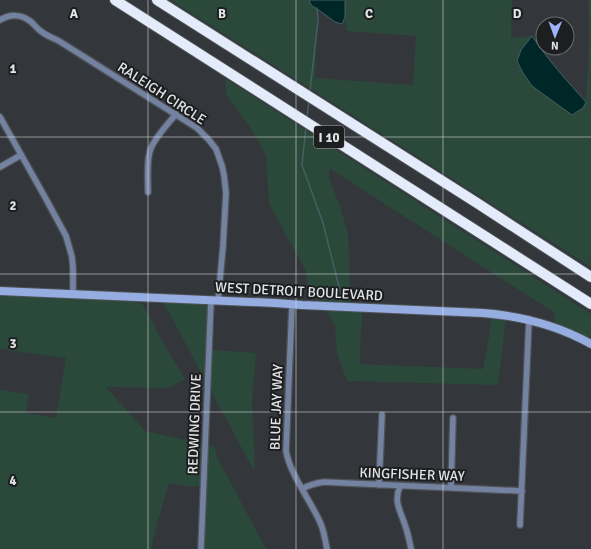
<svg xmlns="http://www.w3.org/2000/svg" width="591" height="549" viewBox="0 0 591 549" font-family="Signika,sans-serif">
<rect width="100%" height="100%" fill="#33373b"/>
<!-- green -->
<path fill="#2a493b" d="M171,0H309L311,5L316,8L317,29L315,78L413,85L416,36L347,31L345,17V0H512L511,38L532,36L521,50L517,61L523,73L532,86L572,115L583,108L586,102L589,39L588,0H591V267Z
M226,79L591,314V340L554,323L555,313L329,168V177L340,207L348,233L351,304L319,303L309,292L305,269L287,237L269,203L266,156L254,133L226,94Z
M0,294L137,300L144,306L160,337L185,379L168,388L106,387L145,431L202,444L201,486H186L169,483L158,520L151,549H0V390L29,394L26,413L56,418L66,358L0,349Z
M163,301L208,303L205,380Z
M325,309L362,311C362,329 359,347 360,364L483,369L490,331L491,316L506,318L498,385L347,381L337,353L335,326Z
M212,350L256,353L252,401L255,467L254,471L210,389Z
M208,445L215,448L218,459L266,549H203Z"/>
<!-- water -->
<path fill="#002728" stroke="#446061" d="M309,0H345V17L342,24L335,22L323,13L311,5Z
M532,36C548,60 567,81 586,102L583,108L572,115L532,86L523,73L517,61L521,50Z"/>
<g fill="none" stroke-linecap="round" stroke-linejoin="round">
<!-- stream -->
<path stroke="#446061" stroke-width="1.5" d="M310,91L318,20L317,8
M307,117L309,101
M306,127L302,165L323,223L340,291"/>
<defs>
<path id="street" d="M0,20C10,14 21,14 30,21C34,24 37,29 42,32C47,36 53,38 59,41L197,128L209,140L216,149L222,166L224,175L226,193L223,246L218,301
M0,117L46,199L66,236L72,257L73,268V294
M0,167L21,155
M148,192C148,180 146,159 151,148C156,136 168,124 176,114
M292,305L286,451C290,474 310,500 320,522C324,530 325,540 327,549
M379,485L382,415
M400,486C393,503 401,511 406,528C408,535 410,542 411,549
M451,488L453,418
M302,489C309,485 316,483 324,482L522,491
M520,525L529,319
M201,549L211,300"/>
<path id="secondary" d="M0,291L275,303L302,305L483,313C521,316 557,325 591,344"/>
<path id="highway" d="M115,0L591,304
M157,0L477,203L591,277"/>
</defs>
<!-- street casing -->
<use href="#street" stroke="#4f5357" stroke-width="8"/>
<!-- secondary casing -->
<use href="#secondary" stroke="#4f5357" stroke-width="10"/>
<!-- highway casing -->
<use href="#highway" stroke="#4f5357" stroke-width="12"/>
<!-- street -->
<use href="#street" stroke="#7482a2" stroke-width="5.5"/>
<!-- secondary -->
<use href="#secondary" stroke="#95ade0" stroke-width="8"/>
<!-- highway -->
<use href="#highway" stroke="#e4ecfc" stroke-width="10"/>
</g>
<!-- grid -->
<path fill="none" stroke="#e2e4e7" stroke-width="1" stroke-opacity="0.55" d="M148,0V549M296,0V549M443,0V549M0,137H591M0,274H591M0,412H591"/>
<g text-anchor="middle" stroke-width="4" stroke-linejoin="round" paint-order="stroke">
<!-- shield labels -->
<rect fill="#1c1e20" stroke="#a7a9ab" stroke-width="1" x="314" y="126" width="30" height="22" rx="3"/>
<g font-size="13" font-weight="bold" fill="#e2e4e7">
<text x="329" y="142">I 10</text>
</g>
<!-- street labels -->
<g font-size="14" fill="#e2e4e7" stroke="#1c1e20">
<text transform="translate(162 93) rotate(33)" y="5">RALEIGH CIRCLE</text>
<text transform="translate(299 291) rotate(3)" y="5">WEST DETROIT BOULEVARD</text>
<text transform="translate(276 407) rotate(-88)" y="5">BLUE JAY WAY</text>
<text transform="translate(194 424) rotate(-88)" y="5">REDWING DRIVE</text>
<text transform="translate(412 474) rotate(2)" y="5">KINGFISHER WAY</text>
</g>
</g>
<g font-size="13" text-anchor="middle" font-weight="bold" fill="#e2e4e7" stroke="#1c1e20" stroke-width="4" stroke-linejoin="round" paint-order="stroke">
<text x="74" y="18">A</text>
<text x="222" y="18">B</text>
<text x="369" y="18">C</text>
<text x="517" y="18">D</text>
<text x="13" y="73">1</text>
<text x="13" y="210">2</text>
<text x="13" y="348">3</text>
<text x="13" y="485">4</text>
</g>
<!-- north arrow -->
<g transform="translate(555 36) rotate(181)"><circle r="19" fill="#1c1e20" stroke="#6b6d70"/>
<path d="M0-3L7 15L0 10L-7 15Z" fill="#a0b3fd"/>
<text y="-6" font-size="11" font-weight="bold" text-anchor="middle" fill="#e2e4e7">N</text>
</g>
</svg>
